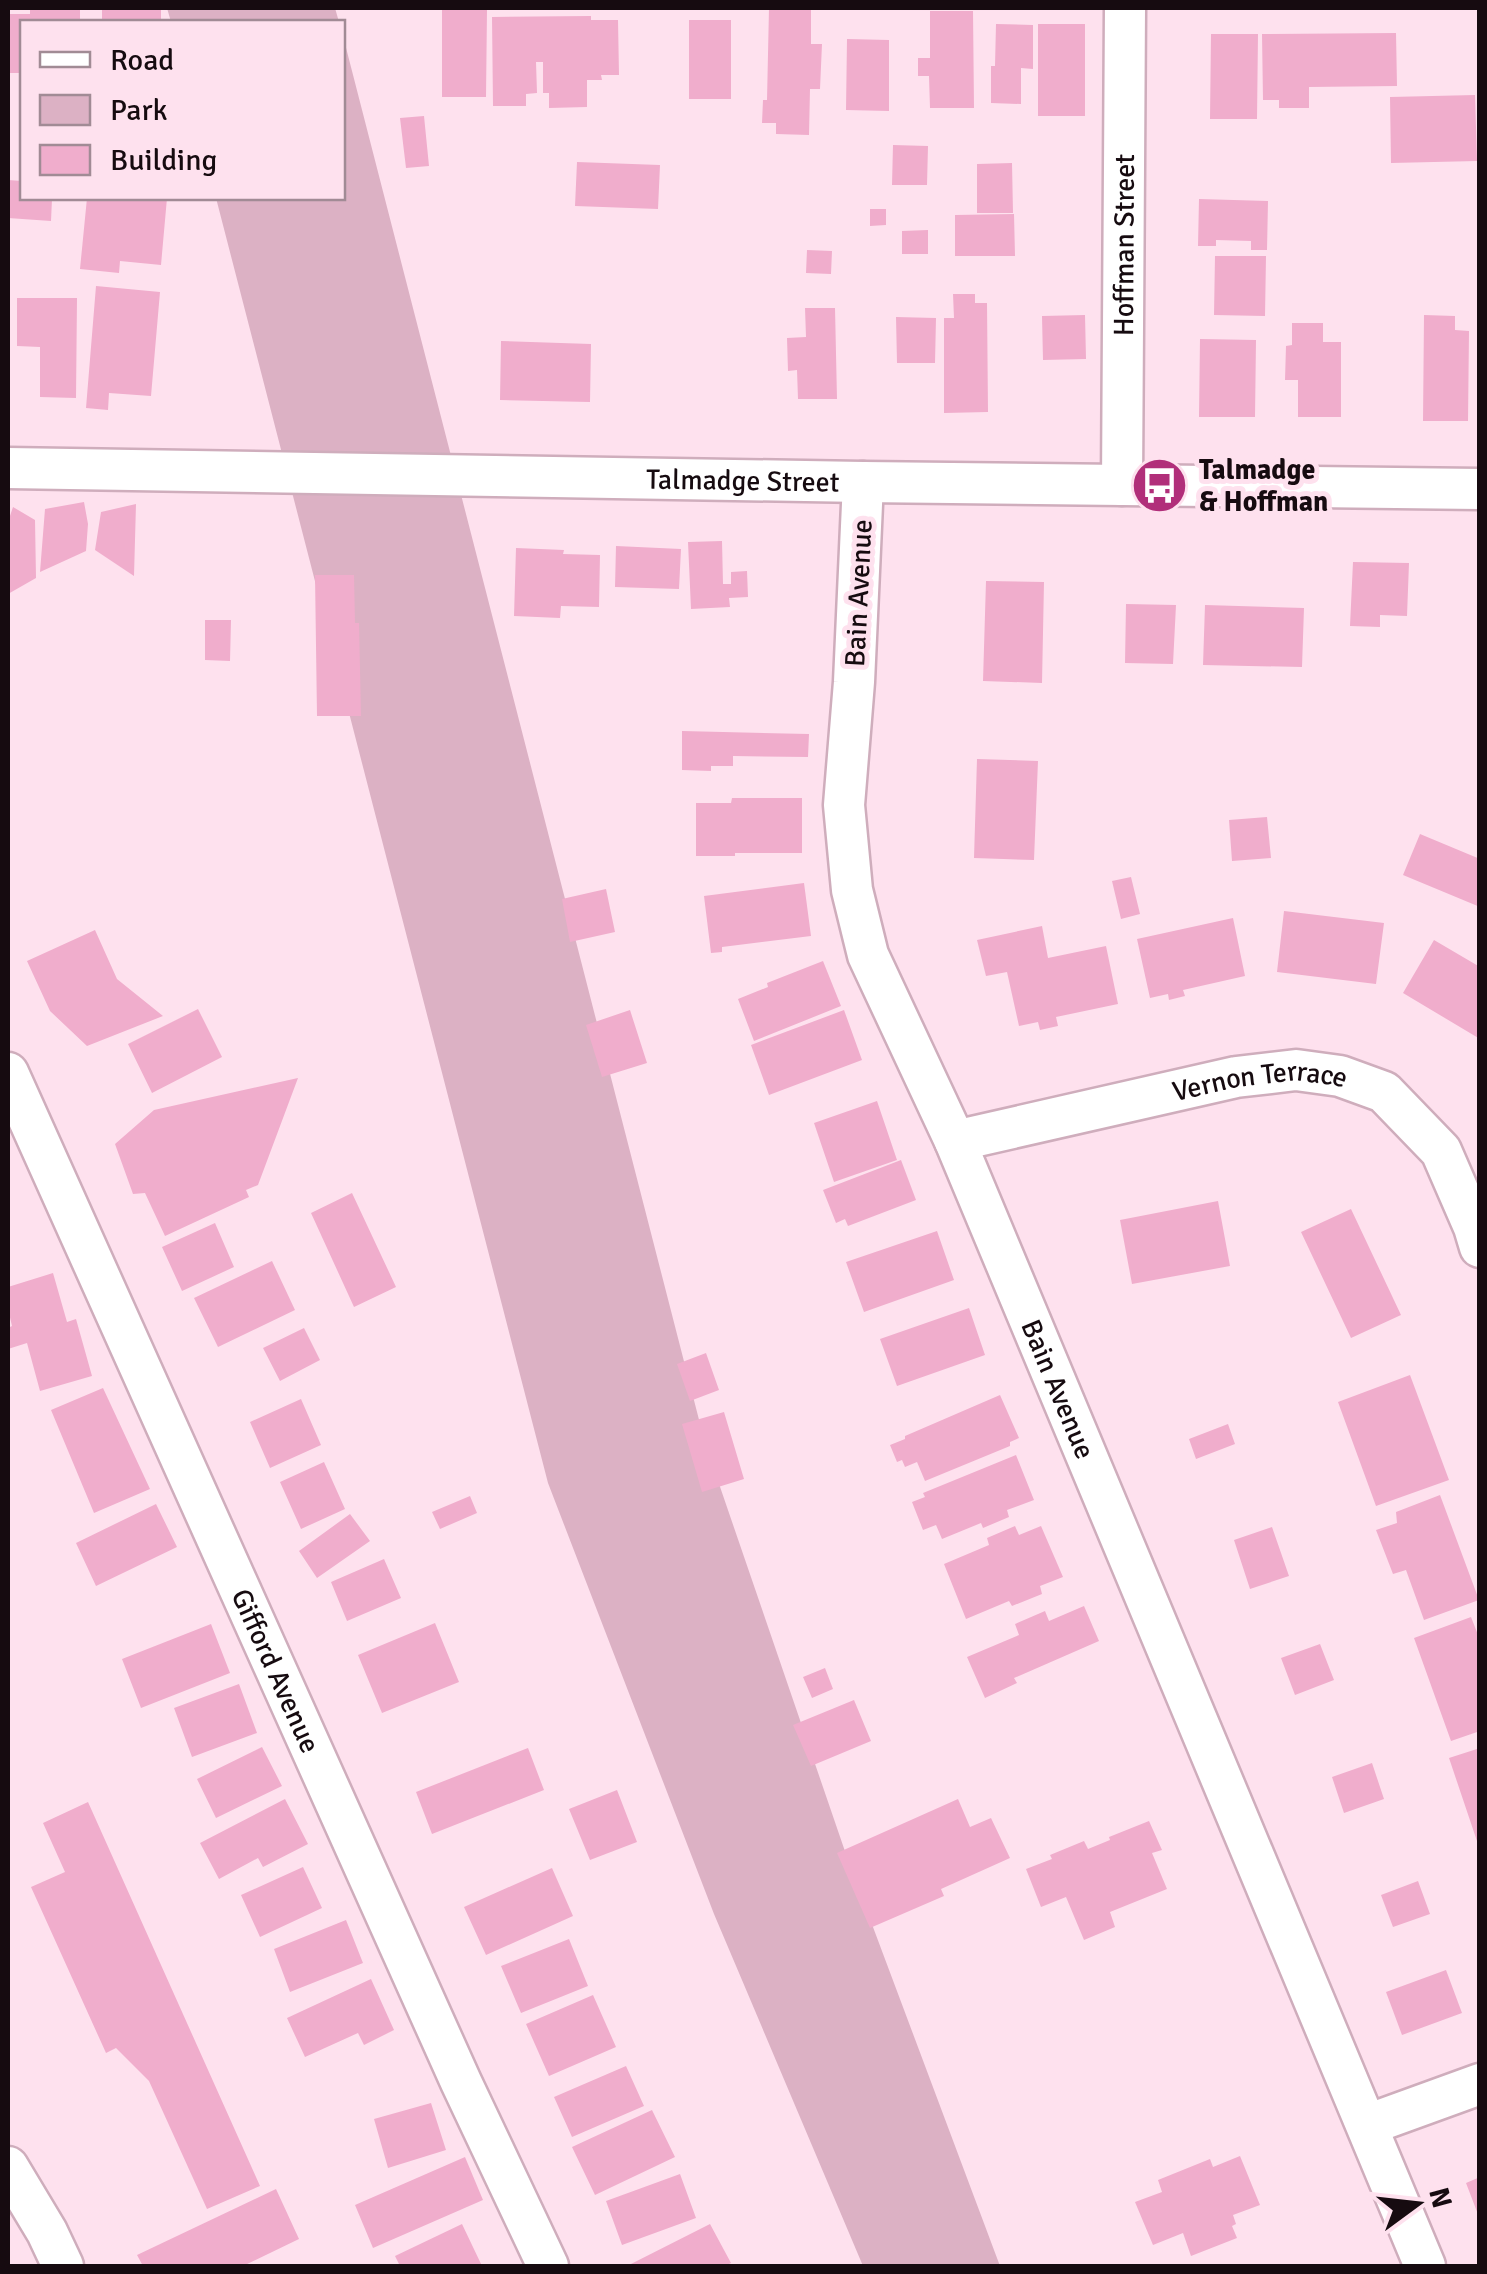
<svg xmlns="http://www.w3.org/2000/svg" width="1487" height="2274" viewBox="0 0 1487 2274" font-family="Signika,sans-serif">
<rect width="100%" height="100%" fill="#fee1ee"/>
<!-- green -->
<path fill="#dcb1c4" d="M167,8H335L339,22H171Z
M343,36L705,1443L849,1863L1000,2266H863L714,1914L548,1483L216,198H342Z"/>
<!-- building -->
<path fill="#f0adcc" d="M30,8H80V22H22V73H9L8,14H30Z
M102,8H161V22H102Z
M769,8H811V44H822L820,89H810L809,135L776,134V123H762L763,100H767Z
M442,10H487L486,97H442Z
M930,11H973L974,108H930L929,76H918V58H930Z
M591,16V20H618L619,75H601L602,80H587V107L549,108V93H543V62H536L537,93L526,94V106H493L492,17Z
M689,20H731V99H689Z
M996,24L1033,25V69L1021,68V104L991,103V66H995Z
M1038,24H1085V116H1038Z
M1396,33L1397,86L1309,87V108H1279V100H1263L1262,34Z
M1211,34H1258L1257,119H1210Z
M847,39L889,40V111L846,110Z
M1475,95L1477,161L1391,163L1390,97Z
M424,116L429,166L406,168L400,118Z
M893,145L928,146L927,185H892Z
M577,162L660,165L658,209L575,206Z
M1012,163L1013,213H977V164Z
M8,180L22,181V198L52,199L51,221L8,218Z
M87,198H167L161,265L120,261L119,273L80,269Z
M1199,199L1268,201L1267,250H1251V241L1216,240V246H1198Z
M870,209H886V225L870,226Z
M1014,214L1015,256H955V215Z
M928,230V254H902V231Z
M807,250L832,251L831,274L806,273Z
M1215,256H1266L1265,316L1214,315Z
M96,286L160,292L151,396L109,393L108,410L86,408Z
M953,294H975V303H987L988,412L944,413V318H954Z
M17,298H77L76,398L40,397V347L17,346Z
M805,308H835L837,399H798L797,370L788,371L787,338L806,337Z
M1085,315L1086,359L1043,360L1042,316Z
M1424,315L1455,316V330L1469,331L1468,421H1423Z
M896,317L936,318L935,363H897Z
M1292,323H1323V342H1341V417H1298V380H1285L1286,346L1292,345Z
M1200,339L1256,340L1255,417H1199Z
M501,341L591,344L590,402L500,400Z
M84,502L88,524L86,551L40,572L45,509Z
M136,504L134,576L95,550L101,512Z
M13,507L35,520L36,578L8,594V522Z
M722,541L723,584H731V572L747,571L748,597L729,598L730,607L691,609L688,542Z
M616,546L681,549L679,589L615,587Z
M516,548L564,550L563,554L600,555L599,607L561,606L560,618L514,616Z
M1353,562L1409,563L1407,616L1380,615V627L1350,626Z
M315,575H354L355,623H359L361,716H317Z
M986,581L1044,582L1042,683L983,681Z
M1126,604L1176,605L1173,664L1125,663Z
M1205,605L1304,608L1302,667L1203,665Z
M205,620H231L230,661L205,660Z
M682,731L809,734L808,757L733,756V766H711V771L682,770Z
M977,759L1038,761L1034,860L974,858Z
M732,798H802V853H735V856H696V803H731Z
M1267,817L1271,858L1232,861L1229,820Z
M1420,834L1480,859V907L1403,875Z
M1131,877L1140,914L1121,919L1112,881Z
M804,883L811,936L722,947V952L711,953L704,896Z
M606,889L615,932L570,942L562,899Z
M1284,911L1384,923L1376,984L1277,972Z
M1233,918L1245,976L1183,990L1185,996L1169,1000L1168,994L1150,998L1137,939Z
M1042,926L1048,958L1106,946L1118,1004L1056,1017L1058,1026L1040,1030L1038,1022L1019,1026L1007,972L986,976L977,940Z
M95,930L117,979L163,1016L87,1046L50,1011L27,961Z
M1434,940L1480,967V1039L1403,993Z
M823,961L841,1006L754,1041L738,999L768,987L767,983Z
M198,1009L222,1057L152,1093L128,1044Z
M630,1010L647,1063L602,1077L586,1025Z
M844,1010L862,1060L769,1095L751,1045Z
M298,1078L258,1185L246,1190L249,1197L165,1236L145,1193L133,1194L115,1144L154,1110Z
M877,1101L897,1160L834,1182L814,1123Z
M901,1160L916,1200L848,1226L845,1219L836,1223L823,1190Z
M352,1193L396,1287L354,1307L311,1213Z
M1218,1201L1230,1266L1132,1284L1120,1220Z
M1351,1209L1401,1315L1351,1338L1301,1232Z
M215,1223L234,1267L182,1291L162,1247Z
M937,1231L954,1280L864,1312L846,1262Z
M272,1261L295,1310L218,1347L194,1298Z
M53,1273L67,1322L76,1319L92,1376L40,1391L27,1343L8,1349V1328L12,1326L8,1309V1287Z
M969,1308L985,1355L897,1386L880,1339Z
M304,1328L320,1360L280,1381L263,1348Z
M706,1353L719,1390L690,1401L677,1364Z
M1410,1375L1449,1480L1376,1506L1338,1402Z
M103,1388L150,1489L94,1513L51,1410Z
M1000,1395L1019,1438L1010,1442V1446L925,1481L917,1462L905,1467L902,1460L897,1462L890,1445L905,1439V1436Z
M301,1399L321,1445L270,1468L250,1422Z
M724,1412L744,1479L702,1492L682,1424Z
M1228,1424L1235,1444L1196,1459L1189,1439Z
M1016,1455L1034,1500L1007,1510L1009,1517L983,1528L981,1523L942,1539L936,1525L923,1530L912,1502L925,1497L923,1493Z
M324,1462L345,1509L301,1529L280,1482Z
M1440,1495L1479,1600L1424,1620L1406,1570L1393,1574L1376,1530L1397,1523L1396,1512Z
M470,1496L477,1513L440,1529L432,1512Z
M156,1504L177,1547L96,1586L76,1543Z
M350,1514L370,1541L317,1578L299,1551Z
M1015,1526L1019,1535L1041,1526L1063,1577L1040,1586L1042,1594L1012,1606L1009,1601L966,1619L944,1564L989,1545L987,1538Z
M1272,1527L1289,1576L1250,1589L1234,1540Z
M384,1559L401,1598L347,1621L331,1582Z
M1084,1606L1099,1641L1014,1678L1017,1683L985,1698L967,1657L1019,1635L1015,1624L1045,1611L1049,1621Z
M1471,1617L1480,1640V1731L1451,1741L1414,1638Z
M435,1623L459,1682L382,1713L358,1655Z
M211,1624L230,1673L141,1708L122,1659Z
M1320,1644L1334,1680L1295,1695L1281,1658Z
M825,1668L833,1689L812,1698L803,1677Z
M239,1684L257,1733L192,1757L174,1708Z
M854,1700L871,1741L811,1766L793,1725Z
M262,1747L282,1786L216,1818L197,1779Z
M528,1748L544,1790L432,1834L416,1792Z
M1480,1748V1846L1479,1847L1449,1758Z
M1372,1763L1384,1799L1344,1813L1332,1777Z
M617,1790L637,1842L590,1860L569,1809Z
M285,1799L308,1844L263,1867L258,1858L219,1879L200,1843Z
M958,1799L970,1827L991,1818L1010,1858L941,1889L944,1896L870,1928L837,1853Z
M88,1802L260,2186L207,2209L149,2081L116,2048L106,2053L31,1887L65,1872L43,1823Z
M1149,1821L1162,1850L1152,1853L1167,1889L1110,1912L1115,1927L1084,1940L1066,1897L1041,1907L1026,1869L1052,1859L1050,1855L1084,1841L1088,1849L1110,1840L1109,1837Z
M303,1867L322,1908L260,1937L241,1895Z
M552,1868L573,1916L486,1955L464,1907Z
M1418,1881L1430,1914L1393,1927L1381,1895Z
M346,1920L363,1963L290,1992L274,1949Z
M569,1939L588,1986L521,2013L501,1966Z
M1446,1970L1462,2013L1402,2035L1386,1992Z
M371,1979L394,2030L364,2045L358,2033L305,2057L287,2018Z
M593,1995L616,2047L549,2076L526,2024Z
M626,2066L644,2106L572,2137L554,2097Z
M431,2103L446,2150L388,2168L374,2119Z
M652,2110L675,2157L595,2195L572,2147Z
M1240,2156L1260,2205L1233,2215L1236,2224L1232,2226L1237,2238L1191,2256L1183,2233L1153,2245L1135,2202L1162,2192L1158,2180L1210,2159L1213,2167Z
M465,2157L483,2200L373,2248L355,2205Z
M680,2174L696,2218L622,2245L606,2201Z
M1480,2177V2217H1479L1466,2183Z
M276,2189L299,2239L243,2266H143L137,2255Z
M462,2224L482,2266H400L395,2256Z
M710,2224L731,2263L725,2266H627Z"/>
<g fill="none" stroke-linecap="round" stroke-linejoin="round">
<defs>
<g id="street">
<path id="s1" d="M8,468L863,482L1480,489"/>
<path id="s2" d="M863,482L854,682L844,805L852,890L868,955L955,1141L1425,2266"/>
<path id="s3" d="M1122,485L1125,8"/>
<path id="s4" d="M8,1073L461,2082L548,2266"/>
<path id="s5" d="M955,1141L1236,1077L1296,1070L1340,1076L1384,1092L1441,1151L1474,1227L1480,1247"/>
<path d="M1367,2125L1480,2084"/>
<path d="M8,2167L47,2232L63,2266"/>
</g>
</defs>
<!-- street casing -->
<use href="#street" stroke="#cfadbc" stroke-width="45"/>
<!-- street -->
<use href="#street" stroke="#fff" stroke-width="40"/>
</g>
<!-- icons -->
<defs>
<symbol id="bus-disc" viewBox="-11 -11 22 22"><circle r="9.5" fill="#b12f7a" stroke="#fee1ee"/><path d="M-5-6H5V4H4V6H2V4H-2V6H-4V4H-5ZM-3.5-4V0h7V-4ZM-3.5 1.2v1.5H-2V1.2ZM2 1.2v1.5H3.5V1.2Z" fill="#fff"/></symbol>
</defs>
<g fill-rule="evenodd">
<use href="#bus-disc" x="1128" y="454" width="63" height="63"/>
</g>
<g text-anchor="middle" stroke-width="10" stroke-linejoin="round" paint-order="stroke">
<!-- street labels -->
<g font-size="28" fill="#160b10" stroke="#fee1ee">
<text dy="10" stroke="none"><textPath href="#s3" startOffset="240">Hoffman Street</textPath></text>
<text dy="10" stroke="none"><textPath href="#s1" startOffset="735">Talmadge Street</textPath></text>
<text transform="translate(858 593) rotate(-87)" y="10">Bain Avenue</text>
<text dy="10" stroke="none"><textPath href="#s5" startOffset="312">Vernon Terrace</textPath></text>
<text dy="10" stroke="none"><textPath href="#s2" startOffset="950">Bain Avenue</textPath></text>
<text dy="10" stroke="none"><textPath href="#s4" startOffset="655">Gifford Avenue</textPath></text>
</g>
<!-- poi labels -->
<g font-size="28" font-weight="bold" fill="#160b10" stroke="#fee1ee" text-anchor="start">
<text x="1199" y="479">Talmadge<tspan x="1199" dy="32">&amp; Hoffman</tspan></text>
</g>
</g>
<!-- border -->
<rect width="1487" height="2274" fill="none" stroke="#160b10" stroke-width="20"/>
<!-- legend -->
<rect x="20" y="20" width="325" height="180" fill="#fee1ee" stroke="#a18b95" stroke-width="2.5"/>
<rect x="40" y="52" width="50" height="15" fill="#ffffff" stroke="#a18b95" stroke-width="2.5"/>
<text x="110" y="70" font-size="30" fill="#160b10">Road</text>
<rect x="40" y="95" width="50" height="30" fill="#dcb1c4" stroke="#a18b95" stroke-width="2.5"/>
<text x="110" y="120" font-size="30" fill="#160b10">Park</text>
<rect x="40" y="145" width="50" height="30" fill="#f0adcc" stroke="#a18b95" stroke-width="2.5"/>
<text x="110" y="170" font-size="30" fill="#160b10">Building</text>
<!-- north arrow -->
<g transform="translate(1417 2204) rotate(75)" stroke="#fee1ee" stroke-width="8" paint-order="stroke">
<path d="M0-8L18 38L0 25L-18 38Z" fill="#160b10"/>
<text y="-15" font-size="28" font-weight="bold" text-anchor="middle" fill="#160b10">N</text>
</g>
</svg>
